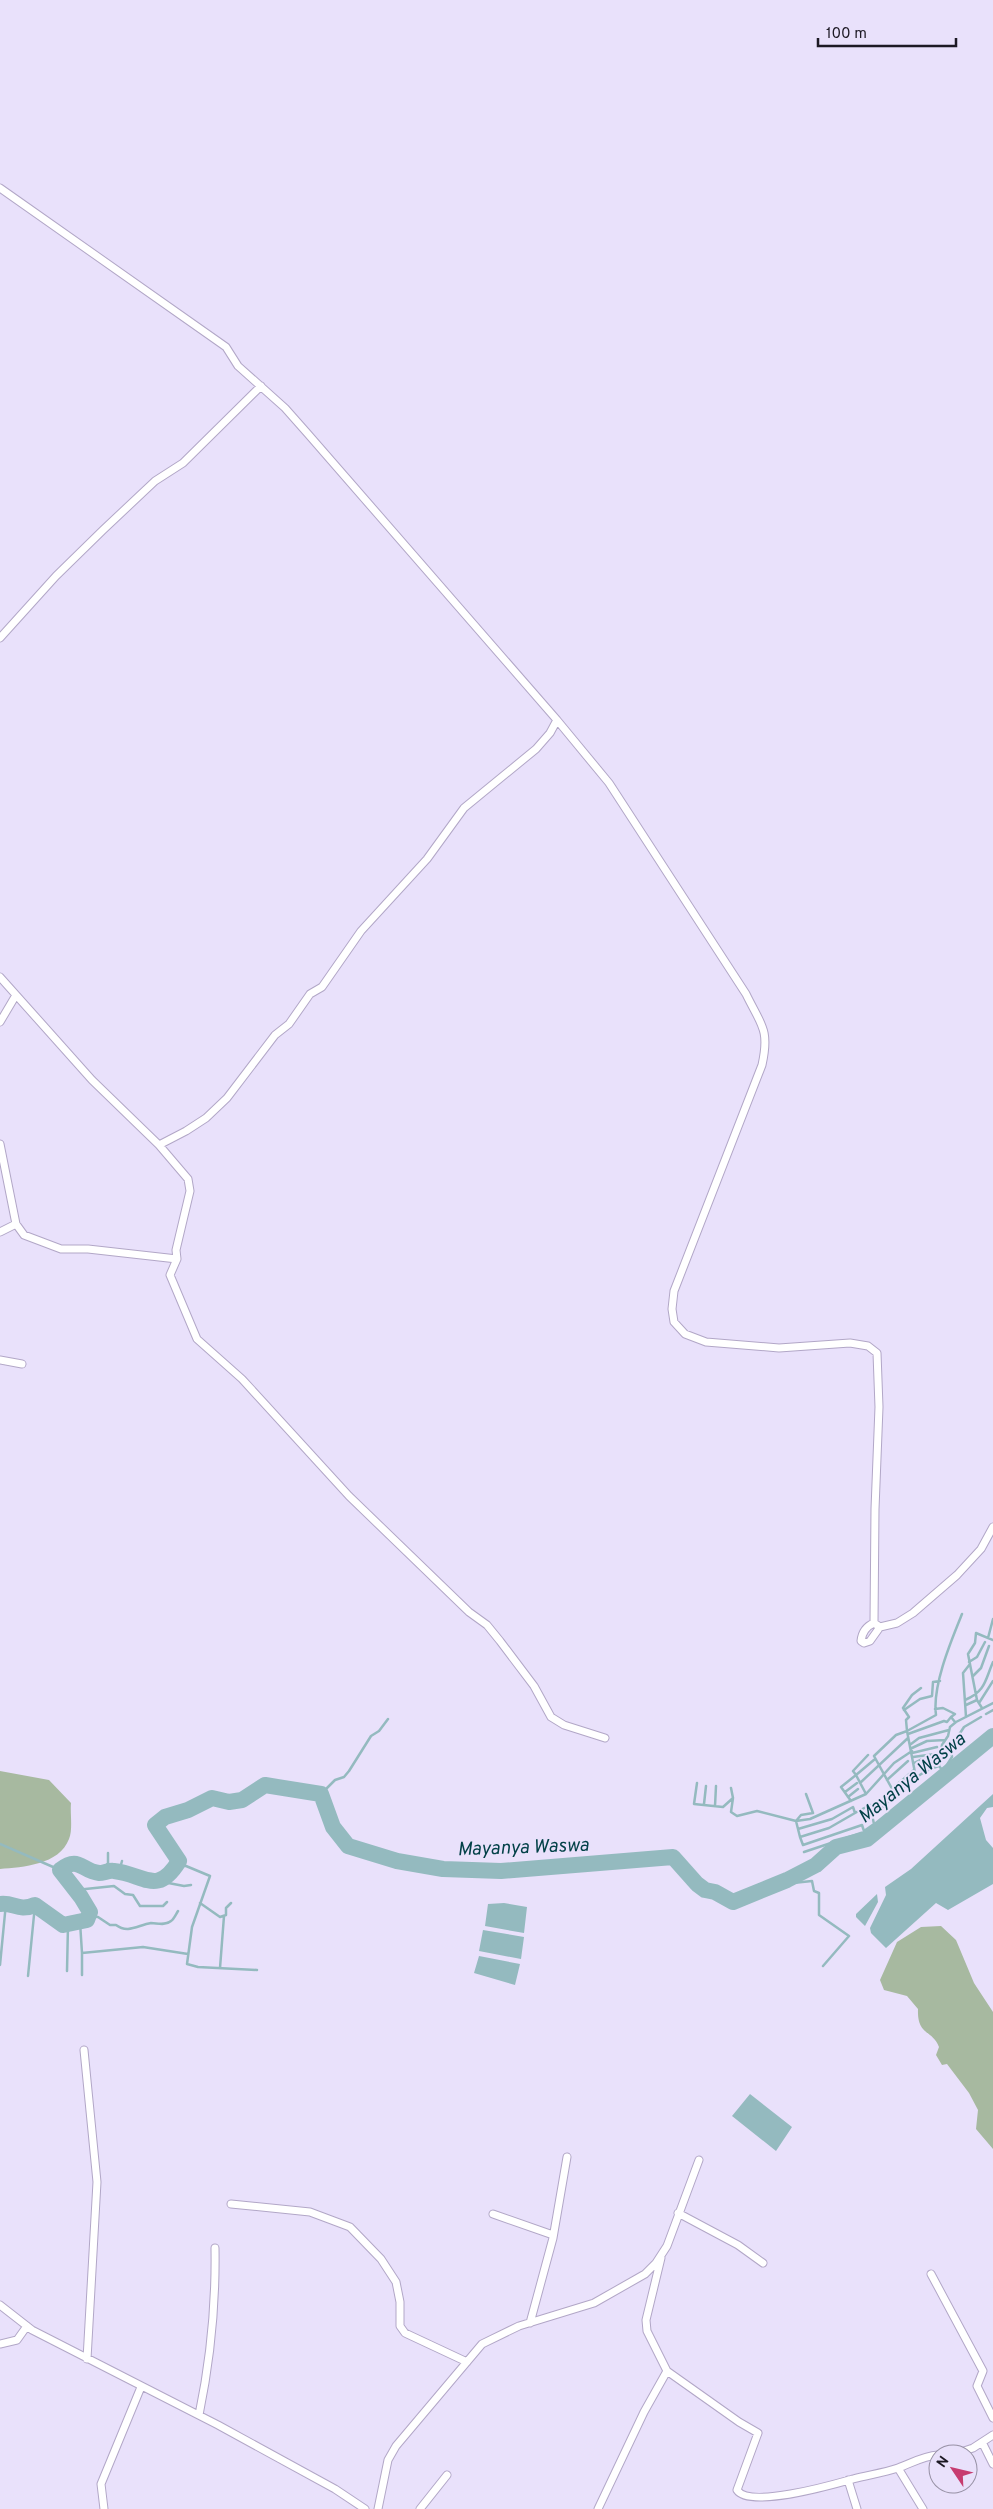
<svg xmlns="http://www.w3.org/2000/svg" width="993" height="2509" viewBox="0 0 993 2509" font-family="Overpass,sans-serif">
<rect width="100%" height="100%" fill="#e9e1fb"/>
<!-- green -->
<path fill="#a7b9a0" d="M0,1771L49,1780L71,1803C70,1813 73,1830 69,1839C59,1865 23,1867 0,1869Z
M941,1926L956,1940L974,1983L993,2012V2149L976,2129L978,2110L969,2093L947,2064L942,2065L936,2055L939,2047C932,2029 917,2036 918,2009L907,1996L884,1990L880,1980L897,1942L921,1927Z"/>
<!-- water -->
<path fill="#94babf" d="M993,1794V1807L987,1808L980,1818L986,1840L993,1848V1884L948,1910L936,1903L886,1948L871,1933L870,1928L886,1895L885,1887L911,1869Z
M877,1894L878,1902L865,1926L856,1917V1914Z
M504,1903L527,1907L524,1933L485,1926L488,1904Z
M483,1930L524,1937L521,1959L479,1951Z
M479,1956L520,1964L515,1985L474,1973Z
M750,2094L792,2127L776,2151L732,2116Z"/>
<g fill="none" stroke-linecap="round" stroke-linejoin="round">
<!-- stream -->
<path stroke="#94babf" stroke-width="2.5" d="M988,1638L993,1619
M969,1662L977,1657L985,1642
M973,1676L981,1668L989,1646
M965,1700C986,1691 985,1680 993,1662
M979,1703L993,1681
M966,1705L977,1700
M982,1708L977,1700L968,1654L975,1643L976,1633L993,1640
M935,1709L943,1708L955,1714L951,1717L955,1722
M904,1710L920,1699L932,1696L933,1682L940,1681
M986,1714L993,1710
M966,1717L963,1673L970,1664
M908,1734L944,1721L947,1722L951,1717
M911,1744L919,1738L949,1730
M912,1748L927,1741L945,1740
M985,1749L993,1743
M912,1753L937,1747
M868,1755L853,1771L856,1775L875,1759
M913,1757L935,1754
M914,1763L922,1759L934,1761
M943,1771L952,1757L951,1747L964,1727L981,1717
M947,1776L939,1766L942,1745L948,1736L950,1727L956,1722L993,1703
M916,1778L907,1731L936,1715C932,1686 951,1641 962,1614
M887,1780L908,1761
M697,1783L694,1804L723,1807L733,1798
M860,1783L908,1738
M731,1788L733,1798L731,1812L737,1816L757,1811L796,1821L810,1819L866,1794L894,1763L912,1751
M893,1788L914,1770
M845,1792L857,1783
M321,1794L335,1780L344,1777L349,1771L371,1736L379,1731L388,1719
M806,1794L813,1813L801,1815L796,1821L798,1829L832,1819L853,1807L855,1813L870,1805L872,1807L877,1805L881,1809
M896,1796L874,1756L896,1735L907,1731L906,1720L909,1717L903,1708L912,1695L921,1688
M848,1797L858,1789
M851,1801L841,1787L856,1775L866,1794
M704,1804L706,1786
M715,1806L716,1786
M798,1829L800,1837L829,1828L855,1813
M800,1837L803,1845L862,1825L864,1831L874,1824L872,1815C893,1801 914,1772 939,1766
M0,1844L60,1870
M804,1852L864,1832
M176,1866H186L210,1876L192,1927L187,1964L198,1967L257,1970
M102,1872L108,1863V1853
M119,1872L122,1861
M787,1880L793,1883L812,1881L814,1891L819,1893V1915L849,1936L823,1966
M158,1881L184,1886L191,1885
M76,1890L114,1886L125,1894L133,1895L140,1906H163L167,1902
M200,1903L220,1917L226,1915V1908L231,1903
M88,1916L98,1917L110,1925H116C128,1934 138,1925 151,1923C157,1923 165,1926 171,1921C174,1919 176,1914 178,1911
M80,1922L82,1953L143,1947L188,1954
M0,1965L6,1903
M220,1968L224,1916
M67,1971L68,1925
M82,1975V1953
M28,1976L35,1905"/>
<!-- river -->
<path stroke="#94babf" stroke-width="16" d="M0,1904C14,1902 18,1912 35,1905L63,1925L87,1920L90,1912L81,1897L60,1870C79,1855 81,1871 99,1873C104,1873 109,1870 114,1871C144,1874 157,1897 179,1861L155,1825L165,1817L188,1810L212,1798L229,1802L242,1800L265,1785L321,1794L333,1827L348,1846L397,1861L443,1869L501,1871L673,1857L697,1884L705,1890L715,1892L733,1902L787,1880L816,1865L836,1847L867,1839L993,1736"/>
<defs>
<path id="street" d="M0,188L226,347L238,366L285,408L308,434L557,720L550,733L536,749L464,808L427,859L361,931L322,987L310,994L289,1024L275,1035L227,1098L206,1118L186,1131L159,1145
M0,638L56,576L103,530L155,481L183,463L261,386
M557,720L609,783L746,994C761,1025 770,1029 762,1065L674,1291L672,1309L674,1322L685,1334L706,1342L779,1348L850,1343L868,1346L877,1353L879,1407L875,1509L874,1623
M0,977L92,1080L159,1145L188,1179L190,1191L176,1250L177,1259L170,1275L197,1339L242,1379L349,1496L469,1612L487,1625L500,1641L534,1686L551,1717L564,1725L605,1738
M0,1022L16,995
M0,1144L16,1224L24,1235L61,1249H88L177,1259
M0,1232L16,1224
M0,1360L22,1364
M874,1623L880,1627L870,1641L864,1643L861,1641C862,1632 867,1626 874,1623Z
M880,1627L897,1623L913,1613L957,1575L981,1549L993,1527
M84,2050L97,2182L87,2359
M231,2204L310,2212L350,2227L381,2259L396,2282L400,2302V2326L405,2333L467,2362
M678,2213L738,2245L763,2263
M493,2214L553,2235
M931,2274L983,2371L977,2386L993,2418
M0,2305L32,2330L218,2425L335,2489L365,2509
M530,2323L553,2238L567,2157
M0,2344L17,2340L27,2326
M667,2371L739,2422L758,2433L737,2490C749,2509 832,2485 853,2479C868,2475 883,2473 898,2468C912,2463 923,2456 938,2455
M199,2415C211,2357 216,2307 215,2248
M983,2444L993,2464
M955,2454L973,2448L993,2435
M898,2468L923,2509
M848,2480L857,2509
M104,2509L101,2484L141,2387
M378,2509L388,2460L396,2446L482,2344L519,2326L594,2303L645,2274L656,2263L667,2246L699,2160
M420,2509L447,2475
M598,2509L644,2412L667,2371L647,2331L646,2320L661,2258"/>
</defs>
<!-- street casing -->
<use href="#street" stroke="#b2a7c7" stroke-width="9"/>
<!-- street -->
<use href="#street" stroke="#fff" stroke-width="7"/>
</g>
<g text-anchor="middle" stroke-width="4" stroke-linejoin="round" paint-order="stroke">
<!-- water labels -->
<g font-size="19" font-style="italic" fill="#034148" stroke="#e9e1fb">
<text transform="translate(911 1777) rotate(-39)" y="7">Mayanya Waswa</text>
<text transform="translate(523 1846) rotate(-2)" y="7">Mayanya Waswa</text>
</g>
</g>
<!-- north arrow -->
<g transform="translate(953 2469) rotate(305)"><circle r="24" fill="#e9e1fb" stroke="#9791a5"/>
<path d="M0-4L9 19L0 12L-9 19Z" fill="#c73c70"/>
<text y="-8" font-size="14" font-weight="bold" text-anchor="middle" fill="#1d1924">N</text>
</g>
<!-- scale -->
<path d="M818 38v8h138v-8" fill="none" stroke="#1d1924" stroke-width="2.5"/>
<text x="826" y="38" font-size="15" fill="#1d1924" stroke="#e9e1fb" stroke-width="4" paint-order="stroke">100 m</text>
</svg>
